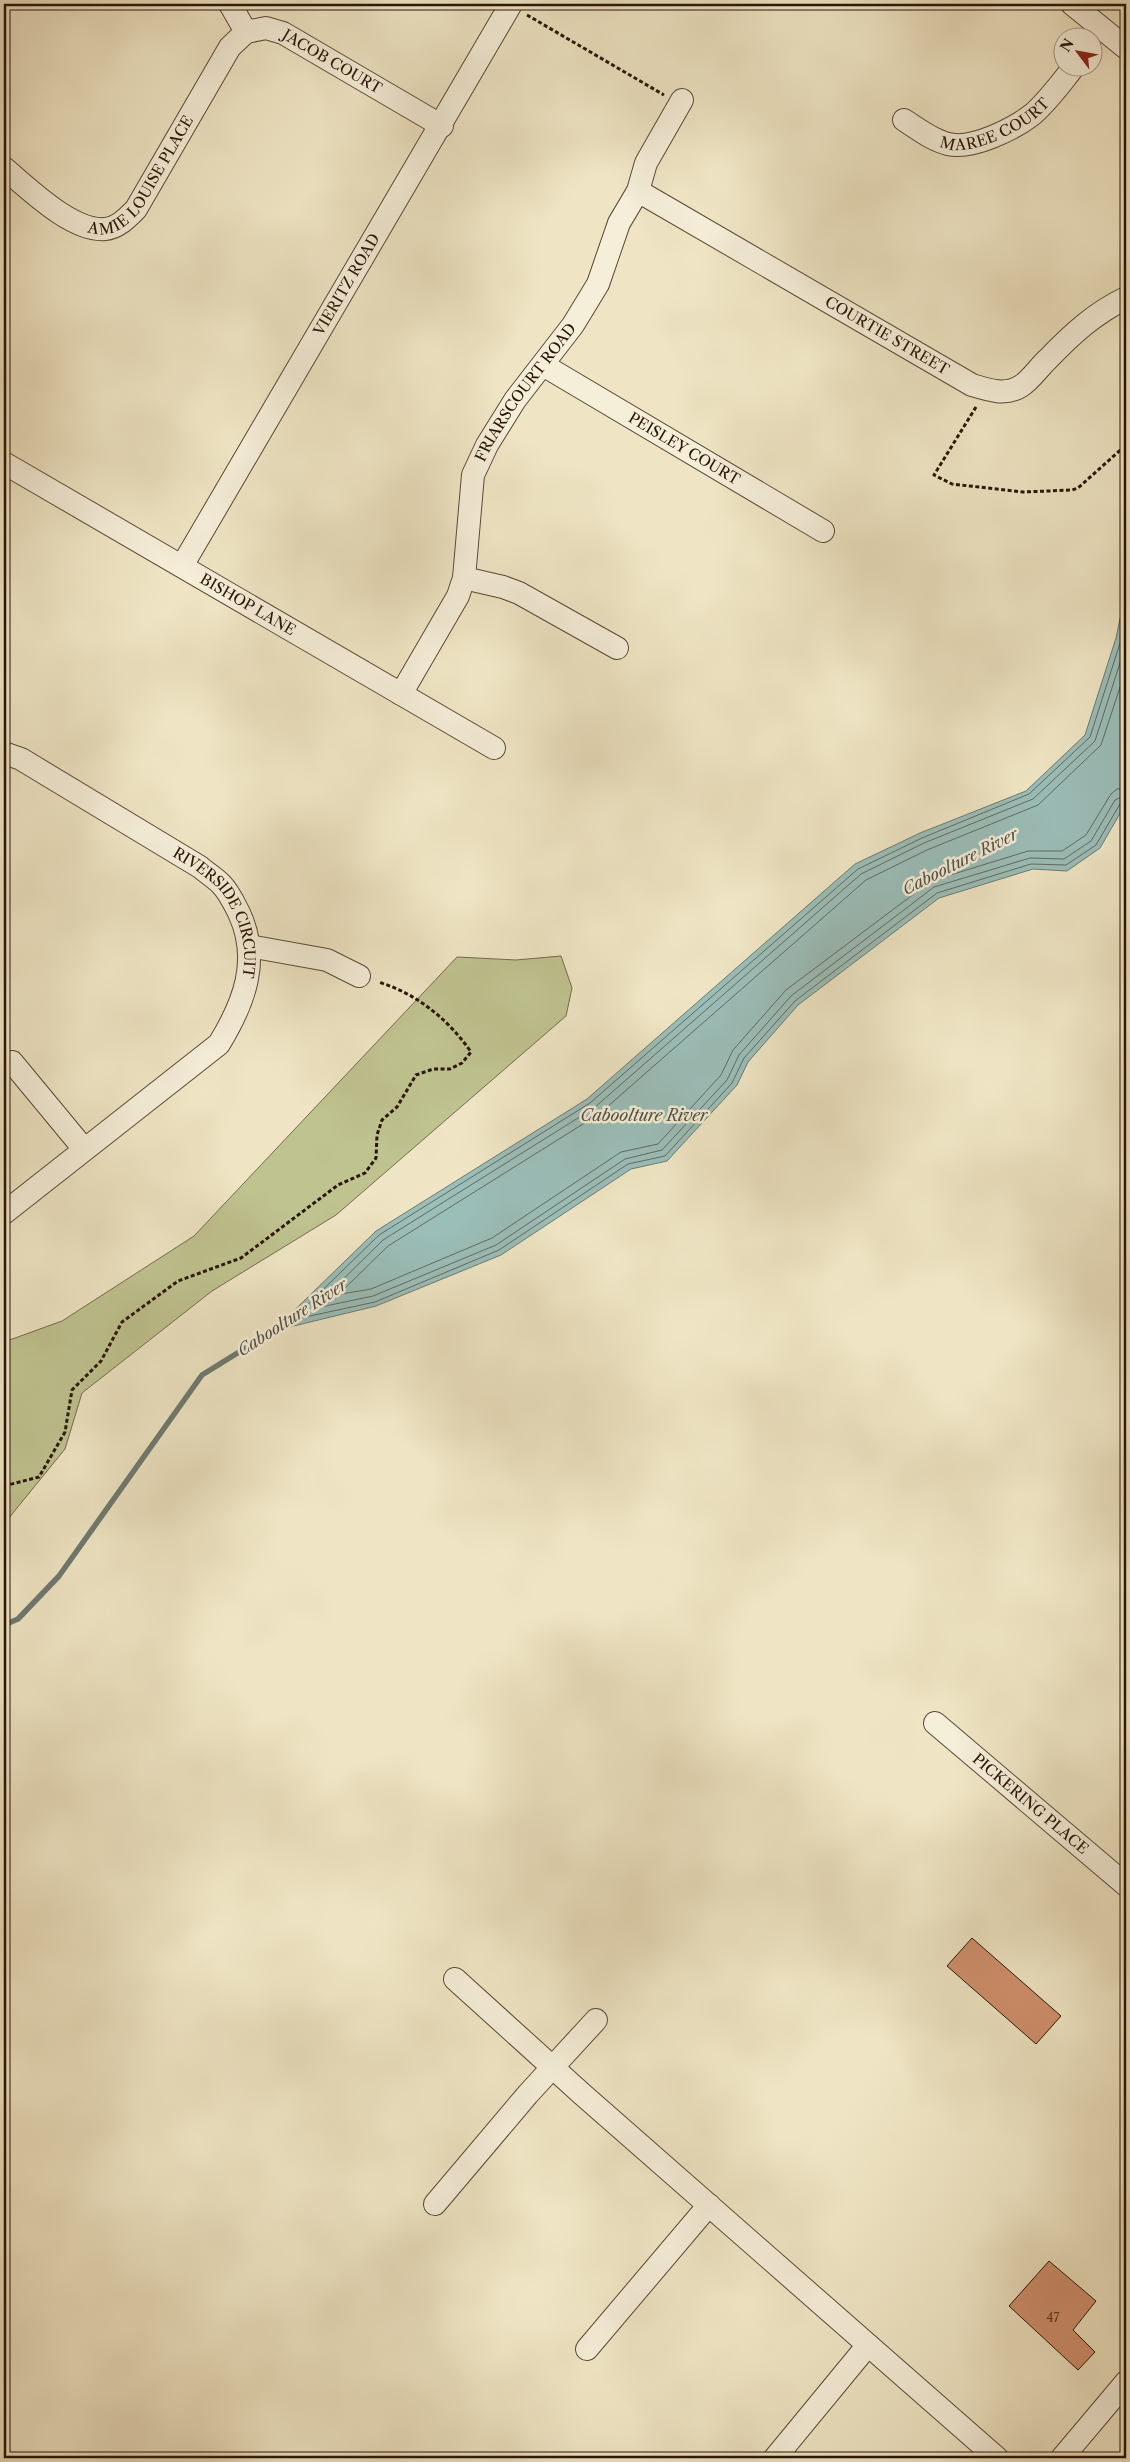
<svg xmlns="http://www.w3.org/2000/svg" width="1130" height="2462" viewBox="0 0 1130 2462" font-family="'Libre Caslon Text',serif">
<rect width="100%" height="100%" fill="#efe5c4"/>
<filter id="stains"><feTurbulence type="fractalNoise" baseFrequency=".004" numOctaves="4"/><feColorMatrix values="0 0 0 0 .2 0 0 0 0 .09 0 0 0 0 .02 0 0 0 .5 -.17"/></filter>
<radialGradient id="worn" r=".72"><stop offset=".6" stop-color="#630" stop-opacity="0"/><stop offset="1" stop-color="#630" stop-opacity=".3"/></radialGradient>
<!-- green -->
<path fill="#bfc390" stroke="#746c4c" d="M561,956L572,988L566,1016L336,1215L212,1291L82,1393L65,1449L4,1524V1342L62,1321L194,1236L457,957L516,960Z"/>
<!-- water -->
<path fill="#9bbeb9" stroke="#6d7a72" d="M1126,590V803L1100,848L1067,871L1033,869L939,898L798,1005L748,1062L737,1085L667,1161L631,1169L501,1255L376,1306L273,1331L376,1231L587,1099L855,864L920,833L1026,791L1085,735L1116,638Z"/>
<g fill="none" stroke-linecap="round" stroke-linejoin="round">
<!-- shore -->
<path stroke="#626a60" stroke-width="1" d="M1126,615L1121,640L1090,737L1029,794L922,838L858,869L590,1103L379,1235L296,1316V1319L375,1302L499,1250L628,1164L665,1156L732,1083L744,1058L795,1001L937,893L1031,864L1066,865L1096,845L1120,804L1126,801
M1126,644L1095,741L1033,799L924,843L861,874L594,1108L383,1240L317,1305L316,1308L373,1296L496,1245L625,1159L662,1150L727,1080L739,1055L791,996L934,887L1030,858L1064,859L1091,841L1115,800L1126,795
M1126,669L1101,745L1038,805L927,850L866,880L599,1114L388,1246L342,1291L341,1294L371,1289L492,1238L621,1152L658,1144L721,1075L733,1050L786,990L931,881L1028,851H1062L1086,835L1111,794L1117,789L1126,788"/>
<!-- stream -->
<path stroke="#6d7a72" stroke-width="5.5" d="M4,1625L18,1619L59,1576L202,1375L273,1331"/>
</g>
<!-- building -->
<path fill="#d1916e" stroke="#291507" d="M972,1938L1061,2016L1036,2044L947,1966Z
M1049,2261L1096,2301L1073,2330L1095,2352L1078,2370L1009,2306Z"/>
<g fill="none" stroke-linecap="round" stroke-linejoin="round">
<defs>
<g id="minor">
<path d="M230,4L246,32"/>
<path d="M1072,4L1126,48"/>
<path id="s1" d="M246,32L266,28L283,33L442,126"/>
<path id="s2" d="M904,120C918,129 932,140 948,144C972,150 1014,129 1033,114C1048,101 1061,83 1073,68"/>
<path id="s3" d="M4,168C28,188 72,232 105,229C118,228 128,217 136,209L230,47L246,32"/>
<path id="s4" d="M638,191L972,385C988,390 1006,396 1021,386C1031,380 1039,367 1048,359C1072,334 1095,313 1126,298"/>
<path id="s5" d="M543,365L823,531"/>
<path id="s6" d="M4,463L494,748"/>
<path id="s7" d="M182,566L511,4"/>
<path d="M464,578L503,587L519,593L617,648"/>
<path id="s8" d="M401,694L458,596L464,578L473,475L487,445L515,400L573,325L598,284L619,223L638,191L646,163L682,100"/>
<path id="s9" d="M4,753L21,759L200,867C207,873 215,878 221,884C229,892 234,903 239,913C261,960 244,1003 219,1044L4,1213"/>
<path d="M249,946L327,960L359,976"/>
<path d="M12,1062L84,1149"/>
<path id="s10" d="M935,1723L1126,1885"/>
<path d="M455,1979L582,2094L997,2458"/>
<path d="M435,2204L528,2094L596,2020"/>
<path d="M587,2349L709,2205"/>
<path d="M775,2458L868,2345"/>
<path d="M1062,2458L1126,2382"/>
</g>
</defs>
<!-- minor casing -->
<use href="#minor" stroke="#5a4936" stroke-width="24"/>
<!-- path -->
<path stroke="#291507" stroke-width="3" stroke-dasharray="4 2.5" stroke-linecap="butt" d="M527,15L664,95
M976,407L934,475L952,484L1023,492L1072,490L1078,488L1126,445
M4,1486L39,1477L65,1432L72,1390L101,1361L122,1322L178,1281L241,1258L338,1185L365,1173L376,1158L377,1135L382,1120L397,1107L416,1075L433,1069H450L462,1063L471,1052C448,1019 416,993 378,982"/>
<!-- minor -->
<use href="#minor" stroke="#f5eed9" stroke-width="22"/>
</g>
<g text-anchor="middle" stroke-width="5" stroke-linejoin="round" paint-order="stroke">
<!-- number labels -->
<g font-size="12" fill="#533421">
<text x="1053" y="2322">47</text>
</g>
<!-- street labels -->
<g font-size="15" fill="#291507" stroke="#f5eed9">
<text dy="5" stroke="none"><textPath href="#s1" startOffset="95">JACOB COURT</textPath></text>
<text dy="5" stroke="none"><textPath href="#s2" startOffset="102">MAREE COURT</textPath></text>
<text dy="5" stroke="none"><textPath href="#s3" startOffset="184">AMIE LOUISE PLACE</textPath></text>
<text dy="5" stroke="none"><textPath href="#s7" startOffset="326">VIERITZ ROAD</textPath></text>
<text dy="5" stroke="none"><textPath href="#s4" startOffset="288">COURTIE STREET</textPath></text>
<text dy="5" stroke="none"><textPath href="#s8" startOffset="334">FRIARSCOURT ROAD</textPath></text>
<text dy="5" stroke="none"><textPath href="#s5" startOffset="164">PEISLEY COURT</textPath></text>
<text dy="5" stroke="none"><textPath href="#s6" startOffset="282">BISHOP LANE</textPath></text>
<text dy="5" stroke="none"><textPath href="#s9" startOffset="276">RIVERSIDE CIRCUIT</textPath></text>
<text dy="5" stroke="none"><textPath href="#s10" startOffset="125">PICKERING PLACE</textPath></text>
</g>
<!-- water labels -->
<g font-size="16" font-style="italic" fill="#515045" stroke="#f5eed9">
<text transform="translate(960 861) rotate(-27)" y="6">Caboolture River</text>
<text x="644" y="1121">Caboolture River</text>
<text transform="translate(292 1317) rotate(-33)" y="6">Caboolture River</text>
</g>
</g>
<!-- margin -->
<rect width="1130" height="2462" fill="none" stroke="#efe5c4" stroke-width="20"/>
<rect x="5" y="5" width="1120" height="2452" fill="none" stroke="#291507" stroke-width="2.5"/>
<rect x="10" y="10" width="1110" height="2442" fill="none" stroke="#291507"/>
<!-- north arrow -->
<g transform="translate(1078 52) rotate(302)"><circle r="24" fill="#f5eed9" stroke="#a39785"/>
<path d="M0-4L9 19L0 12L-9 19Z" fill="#8f2418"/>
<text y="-8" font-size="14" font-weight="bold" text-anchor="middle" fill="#291507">N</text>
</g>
<rect width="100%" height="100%" filter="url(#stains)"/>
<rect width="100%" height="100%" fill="url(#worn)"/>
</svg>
